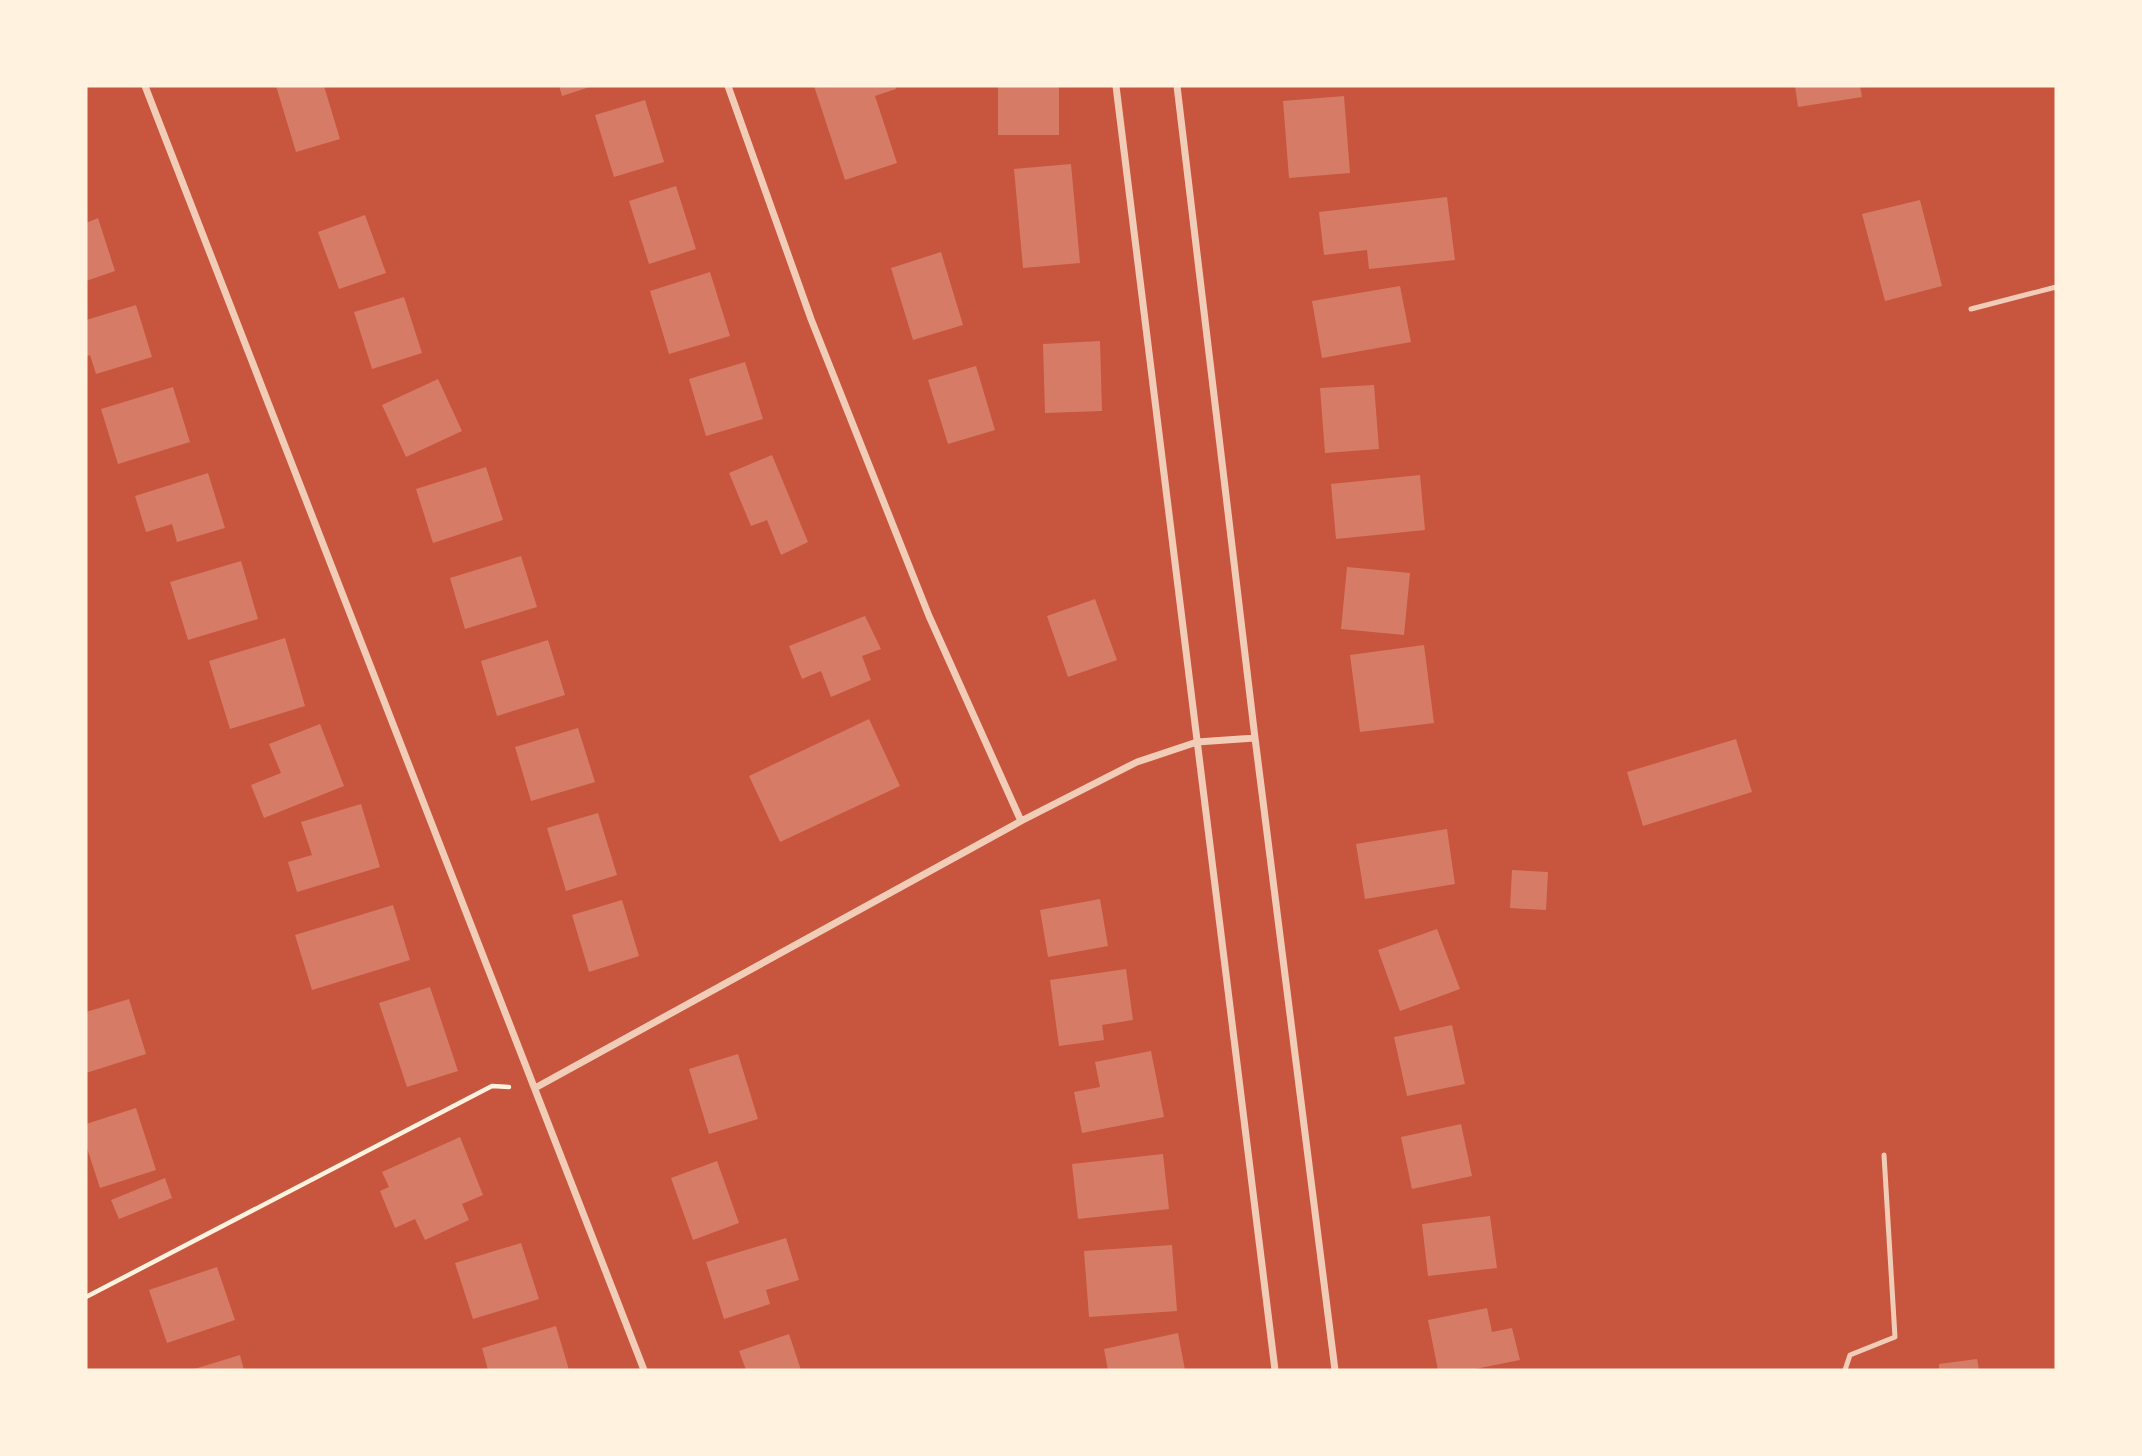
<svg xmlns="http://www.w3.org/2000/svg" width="2142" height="1456" viewBox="0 0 2142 1456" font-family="'DejaVu Sans',sans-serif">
<rect width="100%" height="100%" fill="#c8553d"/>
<!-- building -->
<path fill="#d67c66" d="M276,86H324L340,139L296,152Z
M559,86H593L562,96Z
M814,86H895L896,89L875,96L897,163L845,180Z
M998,86H1059V135H998Z
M1795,86H1860L1862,97L1798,107Z
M1344,96L1350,173L1289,178L1283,101Z
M645,100L664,162L614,177L595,115Z
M1071,164L1080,263L1023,268L1014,169Z
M676,186L696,249L649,264L629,201Z
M1447,197L1455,260L1369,269L1367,250L1324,255L1319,212Z
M1920,200L1942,286L1885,301L1862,214Z
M365,215L386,273L339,289L318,232Z
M98,218L115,271L86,281V223Z
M941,252L963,325L913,340L891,268Z
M710,272L730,336L669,354L650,291Z
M1400,286L1411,342L1322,358L1312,301Z
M404,297L422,353L372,369L354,312Z
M136,305L152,357L96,374L90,355L86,357V320Z
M1100,341L1102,411L1045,413L1043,344Z
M745,362L763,419L706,436L689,379Z
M976,366L995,430L948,444L928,380Z
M438,379L462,431L406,457L382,405Z
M1374,385L1379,449L1325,453L1320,388Z
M173,387L190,442L118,464L101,409Z
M772,455L808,542L781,555L767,520L751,526L729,473Z
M486,467L503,520L433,543L416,489Z
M208,473L225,528L177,542L172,524L146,532L135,496Z
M1420,475L1425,530L1336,539L1331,484Z
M521,556L537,607L465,629L450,578Z
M241,561L258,619L188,640L170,582Z
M1347,567L1410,573L1404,635L1341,629Z
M1095,599L1117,660L1068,677L1047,616Z
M865,616L881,649L862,656L871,680L831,697L821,671L802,679L789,646Z
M285,638L305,706L230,729L209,661Z
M548,640L565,695L497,716L481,661Z
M1424,645L1434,723L1360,732L1350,655Z
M869,719L900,786L780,842L749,776Z
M320,724L344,786L264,818L251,785L281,773L269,744Z
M578,728L595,782L531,801L515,747Z
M1736,739L1752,792L1643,826L1627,772Z
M361,804L380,867L297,892L288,862L312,855L301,822Z
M598,813L617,875L566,891L547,828Z
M1447,829L1455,884L1365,899L1356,844Z
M1512,870L1548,872L1546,910L1510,908Z
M1100,899L1108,946L1048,957L1040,910Z
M622,900L639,956L589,972L572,915Z
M393,905L410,960L312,990L295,935Z
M1437,929L1460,989L1400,1011L1378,950Z
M1126,969L1133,1020L1102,1025L1104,1040L1059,1046L1050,980Z
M430,987L458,1071L407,1087L379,1003Z
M129,999L146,1054L86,1073V1012Z
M1452,1025L1465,1084L1407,1096L1394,1037Z
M1151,1051L1164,1117L1082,1133L1074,1092L1100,1087L1095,1062Z
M738,1054L758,1119L709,1134L689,1069Z
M136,1108L156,1170L100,1188L86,1145V1124Z
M1461,1124L1472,1176L1412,1189L1401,1137Z
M460,1137L483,1195L462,1204L469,1220L425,1240L415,1219L395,1228L380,1191L389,1187L382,1172Z
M1163,1154L1169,1209L1078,1219L1072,1164Z
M717,1161L739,1223L693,1240L671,1178Z
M165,1178L172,1198L119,1219L111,1200Z
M1490,1216L1497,1268L1428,1276L1422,1224Z
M786,1238L799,1280L766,1290L770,1304L724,1319L706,1262Z
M521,1243L539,1299L473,1319L455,1263Z
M1172,1245L1177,1311L1089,1317L1084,1251Z
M217,1267L235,1320L167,1343L149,1290Z
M1487,1308L1492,1332L1512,1328L1520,1360L1470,1370H1438L1428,1320Z
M556,1326L569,1370H488L482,1348Z
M1178,1333L1185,1370H1108L1104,1349Z
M789,1334L801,1370H746L739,1351Z
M240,1355L244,1370H191Z
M1977,1359L1979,1370H1939V1364Z"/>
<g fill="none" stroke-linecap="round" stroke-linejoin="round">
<!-- path -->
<path stroke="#fff3e0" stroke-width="4.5" d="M86,1297L492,1086L509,1087"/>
<!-- service -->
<path stroke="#f1ccb7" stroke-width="5" d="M1971,309L2056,287
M1845,1370L1850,1355L1895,1337L1884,1155"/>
<!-- minor -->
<path stroke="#f1ccb7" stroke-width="7" d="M145,86L644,1370
M728,86L811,319L929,616L1021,821
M1116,86L1275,1370
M1177,86L1255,738L1335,1370
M535,1088L1021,821L1137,762L1197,742L1255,738"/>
</g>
<!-- border -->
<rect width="2142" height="1456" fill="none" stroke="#fff3e0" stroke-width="175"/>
</svg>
